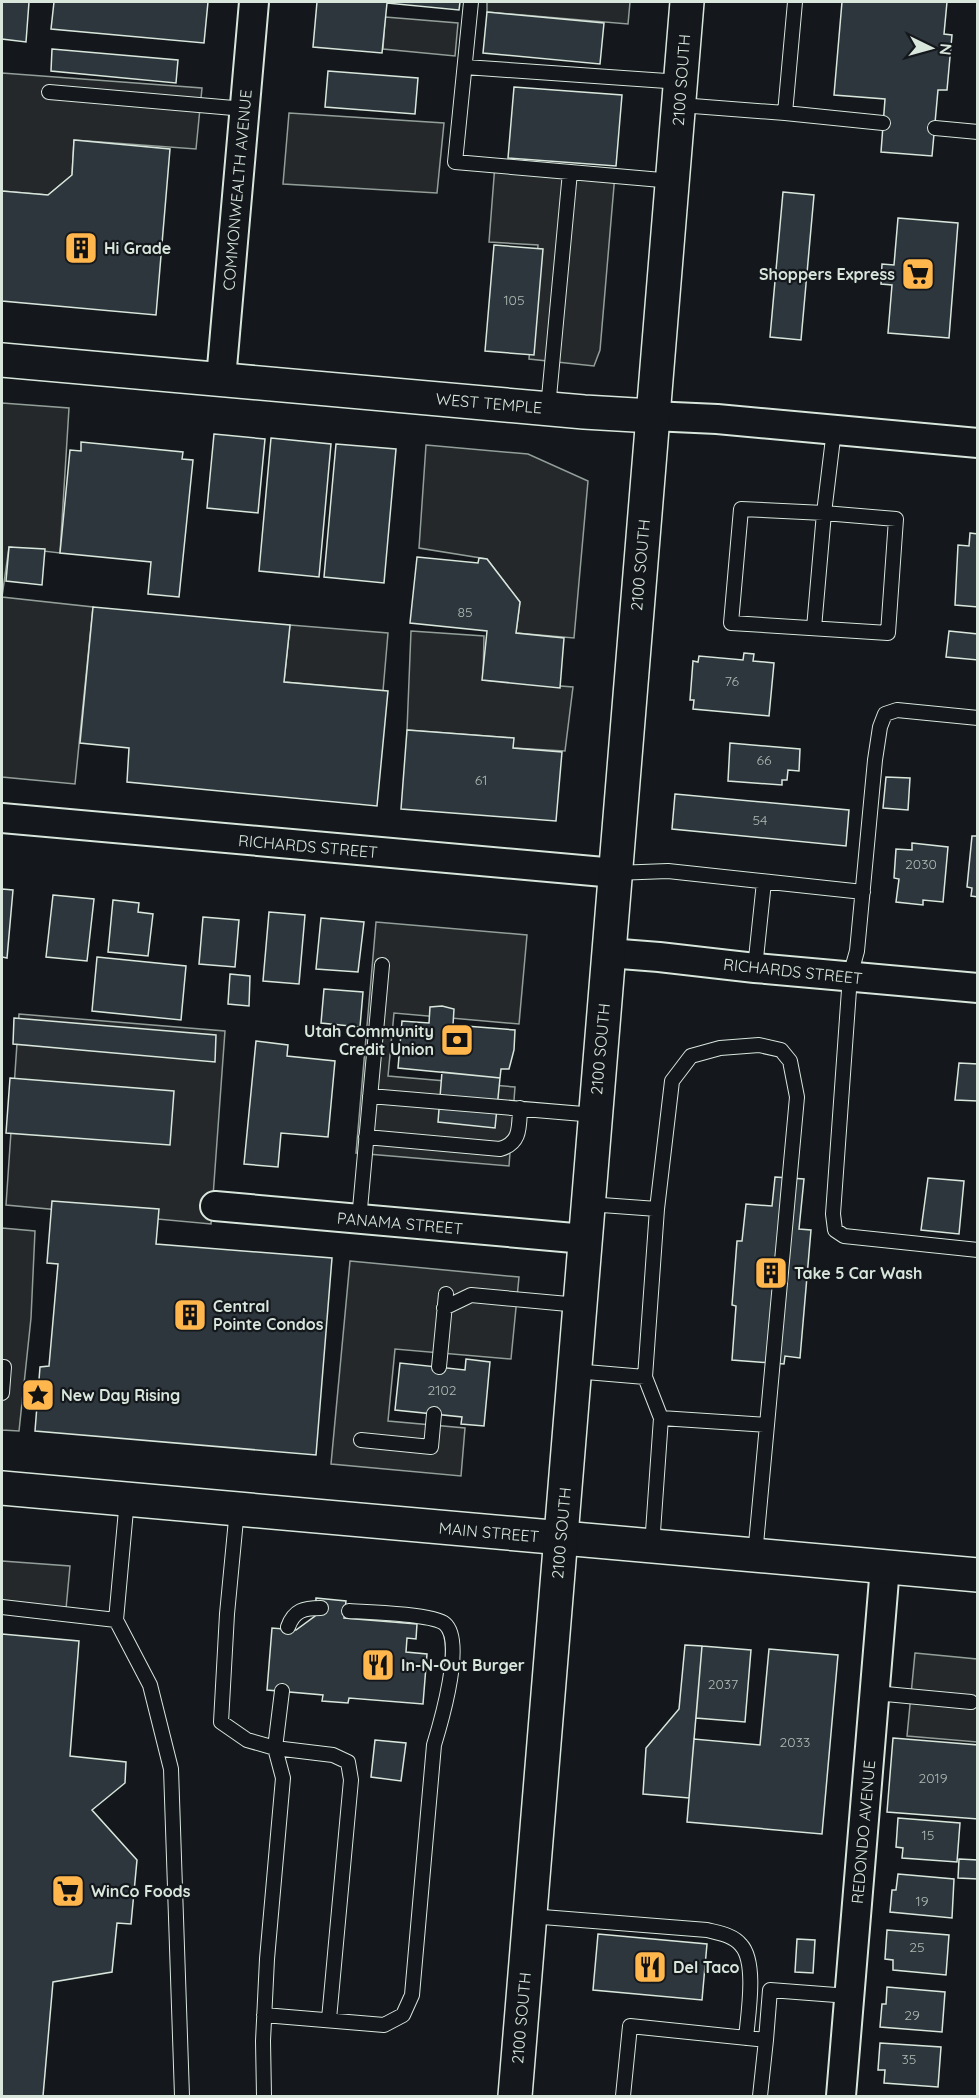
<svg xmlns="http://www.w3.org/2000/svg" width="979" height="2098" viewBox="0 0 979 2098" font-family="Quicksand,sans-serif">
<rect width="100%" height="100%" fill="#14181c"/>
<!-- parking -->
<path fill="#24282b" stroke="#939e99" stroke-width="1.5" d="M487,2H630L628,24L487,12Z
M385,17L458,23L455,56L383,49Z
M2,73L202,88L196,149L74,140L72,175L48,195L2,191Z
M289,113L444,123L437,193L283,184Z
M495,164L615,174L600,350L594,366L529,359L538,245L489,242Z
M2,403L69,408L60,553L9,547L2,597L93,607L75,784L2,777Z
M426,445L528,454L588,481L574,638L516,633L520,602L487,559L419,548Z
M290,625L388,633L383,691L284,682Z
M411,631L484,636L483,680L573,687L565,751L513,748V738L407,730Z
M376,922L527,935L519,1024L394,1013L388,1076L515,1087L509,1166L356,1153Z
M19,1014L225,1031L211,1224L6,1205Z
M2,1228L35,1231L31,1318L19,1431L2,1430Z
M350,1261L519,1277L511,1359L395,1349L388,1421L465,1428L461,1476L331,1464Z
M2,1561L70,1566L66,1609L2,1603Z
M915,1653L977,1659V1742L907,1736Z"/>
<!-- building -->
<path fill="#2c363c" stroke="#d8e6dc" stroke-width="1.5" d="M2,2H29L26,42L2,39Z
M54,2H208L204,43L51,29Z
M317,2H460L459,10L387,3L382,53L313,47Z
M842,2H947L944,34L952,35L947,90H938L932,156L881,152L885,99L834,95Z
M487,12L604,23L600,64L483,53Z
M52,49L178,60L176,83L51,71Z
M328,71L418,78L415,114L325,107Z
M514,87L622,95L616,166L508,158Z
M74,140L170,149L156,315L2,301V191L48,195L72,175Z
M783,192L814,195L801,340L770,337Z
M898,218L958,223L949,338L888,333L892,285L881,284L882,264L894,265Z
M494,245L543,249L534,355L485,351Z
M214,434L265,439L258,513L207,508Z
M271,438L331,444L319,577L259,571Z
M81,442L183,452L182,459L193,460L179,597L148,594L151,562L60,553L70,450L81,451Z
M336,444L396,449L384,583L324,577Z
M970,533L978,534V607L955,605L958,545L969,546Z
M9,547L45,549L42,585L6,581Z
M417,557L478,563L479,558L487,559L520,602L516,633L564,638L560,688L482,680L487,631L410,623Z
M93,607L290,625L284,682L388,691L377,806L127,782L129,748L80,743Z
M949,631L978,634V660L946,657Z
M744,653L754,654L753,661L774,663L769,716L693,709L694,700H690L693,661L698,662L699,656L743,660Z
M407,730L514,738L513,748L562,752L556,821L401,809Z
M730,743L800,749L799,771L788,770L787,780H782V785L728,781Z
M886,777L910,778L908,810L883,808Z
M675,794L849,810L846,846L672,829Z
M972,836H978V897L971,896L972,888L967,887Z
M912,843L948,847L943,902L923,900V905L896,902L899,879L894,878L896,849L912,850Z
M2,889L13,890L7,958L2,957Z
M53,895L94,899L87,961L46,957Z
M113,900L139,903L138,912L153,914L148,956L108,952Z
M269,912L305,915L299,984L263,981Z
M203,917L239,920L235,967L199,964Z
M321,918L364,922L358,972L316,969Z
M97,957L186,966L181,1020L92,1011Z
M230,974L250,976L249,1006L228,1004Z
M324,989L363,992L360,1027L321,1023Z
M442,1006L454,1009L453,1025L515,1030L514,1050L509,1069H501L500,1078L398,1068L402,1021L429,1023L430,1007Z
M14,1018L216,1035L215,1062L13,1044Z
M256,1041L288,1045L287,1056L335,1061L328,1137L281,1133L278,1167L244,1164Z
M959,1063L978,1064V1101L955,1100Z
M442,1072L500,1078L495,1128L438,1122Z
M10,1078L174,1091L170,1145L6,1133Z
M775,1177L804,1179L799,1229L811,1230L800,1358L785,1356L784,1364L732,1360L736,1306L732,1305L737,1241H742L746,1204L772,1206Z
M928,1178L964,1181L959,1234L921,1230Z
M52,1201L159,1209L156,1244L332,1258L316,1455L35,1431L40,1367L49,1366L58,1264L47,1263Z
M466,1359L490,1362L484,1426L461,1424L462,1417L395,1410L400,1363L465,1370Z
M316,1598L346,1601L344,1618L417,1624L416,1639L407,1638L406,1652L427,1654L423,1704L349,1698L348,1703L322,1701L323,1695L267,1690L272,1628L296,1630L315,1616Z
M2,1634L79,1641L70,1756L126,1762L125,1783L92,1810L137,1860L131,1924L117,1923L112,1972L53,1982L43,2096H2Z
M685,1645L702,1646L689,1798L643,1794L646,1748L679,1709Z
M702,1646L751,1650L745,1722L696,1718Z
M769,1649L838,1655L822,1834L687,1822L694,1739L760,1745Z
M893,1738L978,1745V1819L887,1812Z
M375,1740L406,1743L401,1781L371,1777Z
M898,1818L960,1823L957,1862L902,1858L903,1848L896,1847Z
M959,1859L978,1860V1879L958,1878Z
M898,1874L954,1879L952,1918L890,1912L892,1890H896Z
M887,1930L949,1935L946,1975L893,1970V1960L885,1959Z
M598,1934L707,1944L702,2000L593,1990Z
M797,1939L815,1940L813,1973L795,1972Z
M887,1987L945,1992L942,2032L880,2027L882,2004H886Z
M880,2043L941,2047L938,2087L884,2083L885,2070H878Z"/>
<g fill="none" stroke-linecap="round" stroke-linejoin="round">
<defs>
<path id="service" d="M471,2L455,162L673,181
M465,67L681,82
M49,92L245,109
M680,105L785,113L795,2
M785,113L883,123
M935,128L978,132
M548,408L570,172
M814,628L824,513L741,509L731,623L888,633L896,519L824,513L834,430
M978,718L897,710L885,714L880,727L875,760L857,951L850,976L833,1214L835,1230L844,1236L978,1250
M615,873L668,871L863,892
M755,968L764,882
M370,1096L595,1115
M366,1137L500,1149C521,1143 519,1127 520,1108
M588,1204L657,1209L645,1377L661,1418L652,1546
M657,1209L672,1081L691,1056L720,1048L759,1045L781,1050L790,1061L797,1097L767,1425
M359,1220L382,965
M444,1308L471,1295L579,1305
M2,1367H4L2,1393
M439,1367L446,1294
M574,1371L645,1377
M661,1418L767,1425L755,1555
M361,1440L431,1447L434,1414
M127,1499L116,1620L150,1685L171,1769L182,2096
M237,1509L227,1614L221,1722L247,1740L275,1748L283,1778L267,1959L263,2041L264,2096
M2,1607L116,1620
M288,1627C294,1610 304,1608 321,1608
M282,1691L275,1748L333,1755L348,1762L351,1780L329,2019
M875,1693L971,1702
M530,1916L707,1930C719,1933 733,1935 741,1945C757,1962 748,2015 746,2038
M264,2015L384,2025L403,2015L412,1995L434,1745C441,1722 465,1641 445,1624C433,1614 367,1612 349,1611
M766,2040L770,1990L849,1996
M623,2096L630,2026L766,2040L760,2096"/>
<path id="minor" d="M221,379L254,2
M652,416L717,419L978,443
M2,818L615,873
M608,953L659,957L755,968L978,988
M215,1206L585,1239
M841,2096L885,1567"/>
<path id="tertiary" d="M2,360L584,412L652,416
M2,1488L978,1575"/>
<path id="secondary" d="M515,2096L687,2"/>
</defs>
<!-- service casing -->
<use href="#service" stroke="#d8e6dc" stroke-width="16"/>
<!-- minor casing -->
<use href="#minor" stroke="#d8e6dc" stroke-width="32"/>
<!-- tertiary casing -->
<use href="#tertiary" stroke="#d8e6dc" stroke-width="36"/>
<!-- secondary casing -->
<use href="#secondary" stroke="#d8e6dc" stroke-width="36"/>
<!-- service -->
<use href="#service" stroke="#14181c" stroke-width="14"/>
<!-- minor -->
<use href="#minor" stroke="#14181c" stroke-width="28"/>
<!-- tertiary -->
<use href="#tertiary" stroke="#14181c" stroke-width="33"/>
<!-- secondary -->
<use href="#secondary" stroke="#14181c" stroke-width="33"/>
</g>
<!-- icons -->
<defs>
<symbol id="building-square" viewBox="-11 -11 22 22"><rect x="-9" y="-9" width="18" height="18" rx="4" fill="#ffb74d" stroke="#14181c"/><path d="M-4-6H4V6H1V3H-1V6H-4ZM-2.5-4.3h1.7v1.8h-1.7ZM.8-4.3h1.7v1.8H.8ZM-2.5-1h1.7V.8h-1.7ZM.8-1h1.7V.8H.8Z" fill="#111"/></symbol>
<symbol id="supermarket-square" viewBox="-11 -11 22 22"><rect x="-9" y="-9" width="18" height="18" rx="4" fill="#ffb74d" stroke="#14181c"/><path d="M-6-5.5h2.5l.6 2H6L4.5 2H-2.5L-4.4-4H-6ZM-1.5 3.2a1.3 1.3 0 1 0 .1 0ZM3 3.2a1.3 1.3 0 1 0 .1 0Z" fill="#111"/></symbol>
<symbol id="bank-square" viewBox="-11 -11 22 22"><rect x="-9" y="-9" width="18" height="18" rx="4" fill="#ffb74d" stroke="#14181c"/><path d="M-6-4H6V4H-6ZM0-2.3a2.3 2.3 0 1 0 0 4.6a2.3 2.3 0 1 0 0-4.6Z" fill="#111"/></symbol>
<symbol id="sight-square" viewBox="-11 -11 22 22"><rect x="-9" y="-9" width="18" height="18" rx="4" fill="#ffb74d" stroke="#14181c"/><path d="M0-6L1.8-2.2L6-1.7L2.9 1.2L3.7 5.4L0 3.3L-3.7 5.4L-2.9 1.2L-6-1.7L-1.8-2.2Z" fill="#111"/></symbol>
<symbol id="restaurant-square" viewBox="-11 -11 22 22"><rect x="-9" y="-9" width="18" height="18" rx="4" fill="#ffb74d" stroke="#14181c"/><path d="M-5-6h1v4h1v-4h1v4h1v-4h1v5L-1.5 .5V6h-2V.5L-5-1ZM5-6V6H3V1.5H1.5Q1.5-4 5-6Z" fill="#111"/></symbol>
</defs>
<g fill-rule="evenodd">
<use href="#building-square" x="62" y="229" width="38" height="38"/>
<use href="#supermarket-square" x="899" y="255" width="38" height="38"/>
<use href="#bank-square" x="438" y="1021" width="38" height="38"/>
<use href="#building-square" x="752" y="1254" width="38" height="38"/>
<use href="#building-square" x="171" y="1296" width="38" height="38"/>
<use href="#sight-square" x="19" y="1376" width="38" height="38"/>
<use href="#restaurant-square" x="359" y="1646" width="38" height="38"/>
<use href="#supermarket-square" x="49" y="1872" width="38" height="38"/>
<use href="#restaurant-square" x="631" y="1948" width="38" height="38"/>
</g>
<g text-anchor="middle" stroke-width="4.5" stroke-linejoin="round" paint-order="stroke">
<!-- number labels -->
<g font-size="14" fill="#adbab4">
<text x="514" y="305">105</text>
<text x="465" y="617">85</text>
<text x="732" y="686">76</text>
<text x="764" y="765">66</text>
<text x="481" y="785">61</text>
<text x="760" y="825">54</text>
<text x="921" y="869">2030</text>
<text x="442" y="1395">2102</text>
<text x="723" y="1689">2037</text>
<text x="795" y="1747">2033</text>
<text x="933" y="1783">2019</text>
<text x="928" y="1840">15</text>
<text x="922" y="1906">19</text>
<text x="917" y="1952">25</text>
<text x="912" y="2020">29</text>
<text x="909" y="2064">35</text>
</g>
<!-- street labels -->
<g font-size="16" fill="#d8e6dc" stroke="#14181c">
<text transform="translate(681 80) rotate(-86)" y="6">2100 SOUTH</text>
<text transform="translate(237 190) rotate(-85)" y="6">COMMONWEALTH AVENUE</text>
<text transform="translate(489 403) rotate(5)" y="6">WEST TEMPLE</text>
<text transform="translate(640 565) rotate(-85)" y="6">2100 SOUTH</text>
<text transform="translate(308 846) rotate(5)" y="6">RICHARDS STREET</text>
<text transform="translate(793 971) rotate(6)" y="6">RICHARDS STREET</text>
<text transform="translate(600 1049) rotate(-85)" y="6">2100 SOUTH</text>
<text transform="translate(400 1223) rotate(5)" y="6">PANAMA STREET</text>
<text transform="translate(489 1532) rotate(5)" y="6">MAIN STREET</text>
<text transform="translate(561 1533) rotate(-85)" y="6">2100 SOUTH</text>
<text transform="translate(863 1832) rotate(-85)" y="6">REDONDO AVENUE</text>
<text transform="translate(521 2018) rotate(-85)" y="6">2100 SOUTH</text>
</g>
<!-- poi labels -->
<g font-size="16" font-weight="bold" fill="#d8e6dc" stroke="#14181c" text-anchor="start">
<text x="104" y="254">Hi Grade</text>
<text x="895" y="280" text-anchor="end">Shoppers Express</text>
<text x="434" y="1037" text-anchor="end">Utah Community<tspan x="434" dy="18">Credit Union</tspan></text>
<text x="794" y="1279">Take 5 Car Wash</text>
<text x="213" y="1312">Central<tspan x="213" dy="18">Pointe Condos</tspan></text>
<text x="61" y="1401">New Day Rising</text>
<text x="401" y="1671">In-N-Out Burger</text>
<text x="91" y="1897">WinCo Foods</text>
<text x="673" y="1973">Del Taco</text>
</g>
</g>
<!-- border -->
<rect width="979" height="2098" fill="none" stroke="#d8e6dc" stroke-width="6"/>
<!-- north arrow -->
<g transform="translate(931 48) rotate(95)" stroke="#14181c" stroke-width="4.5" paint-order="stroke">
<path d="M0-4.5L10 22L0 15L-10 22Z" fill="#d8e6dc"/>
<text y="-9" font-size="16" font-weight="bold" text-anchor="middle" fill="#d8e6dc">N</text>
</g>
</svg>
